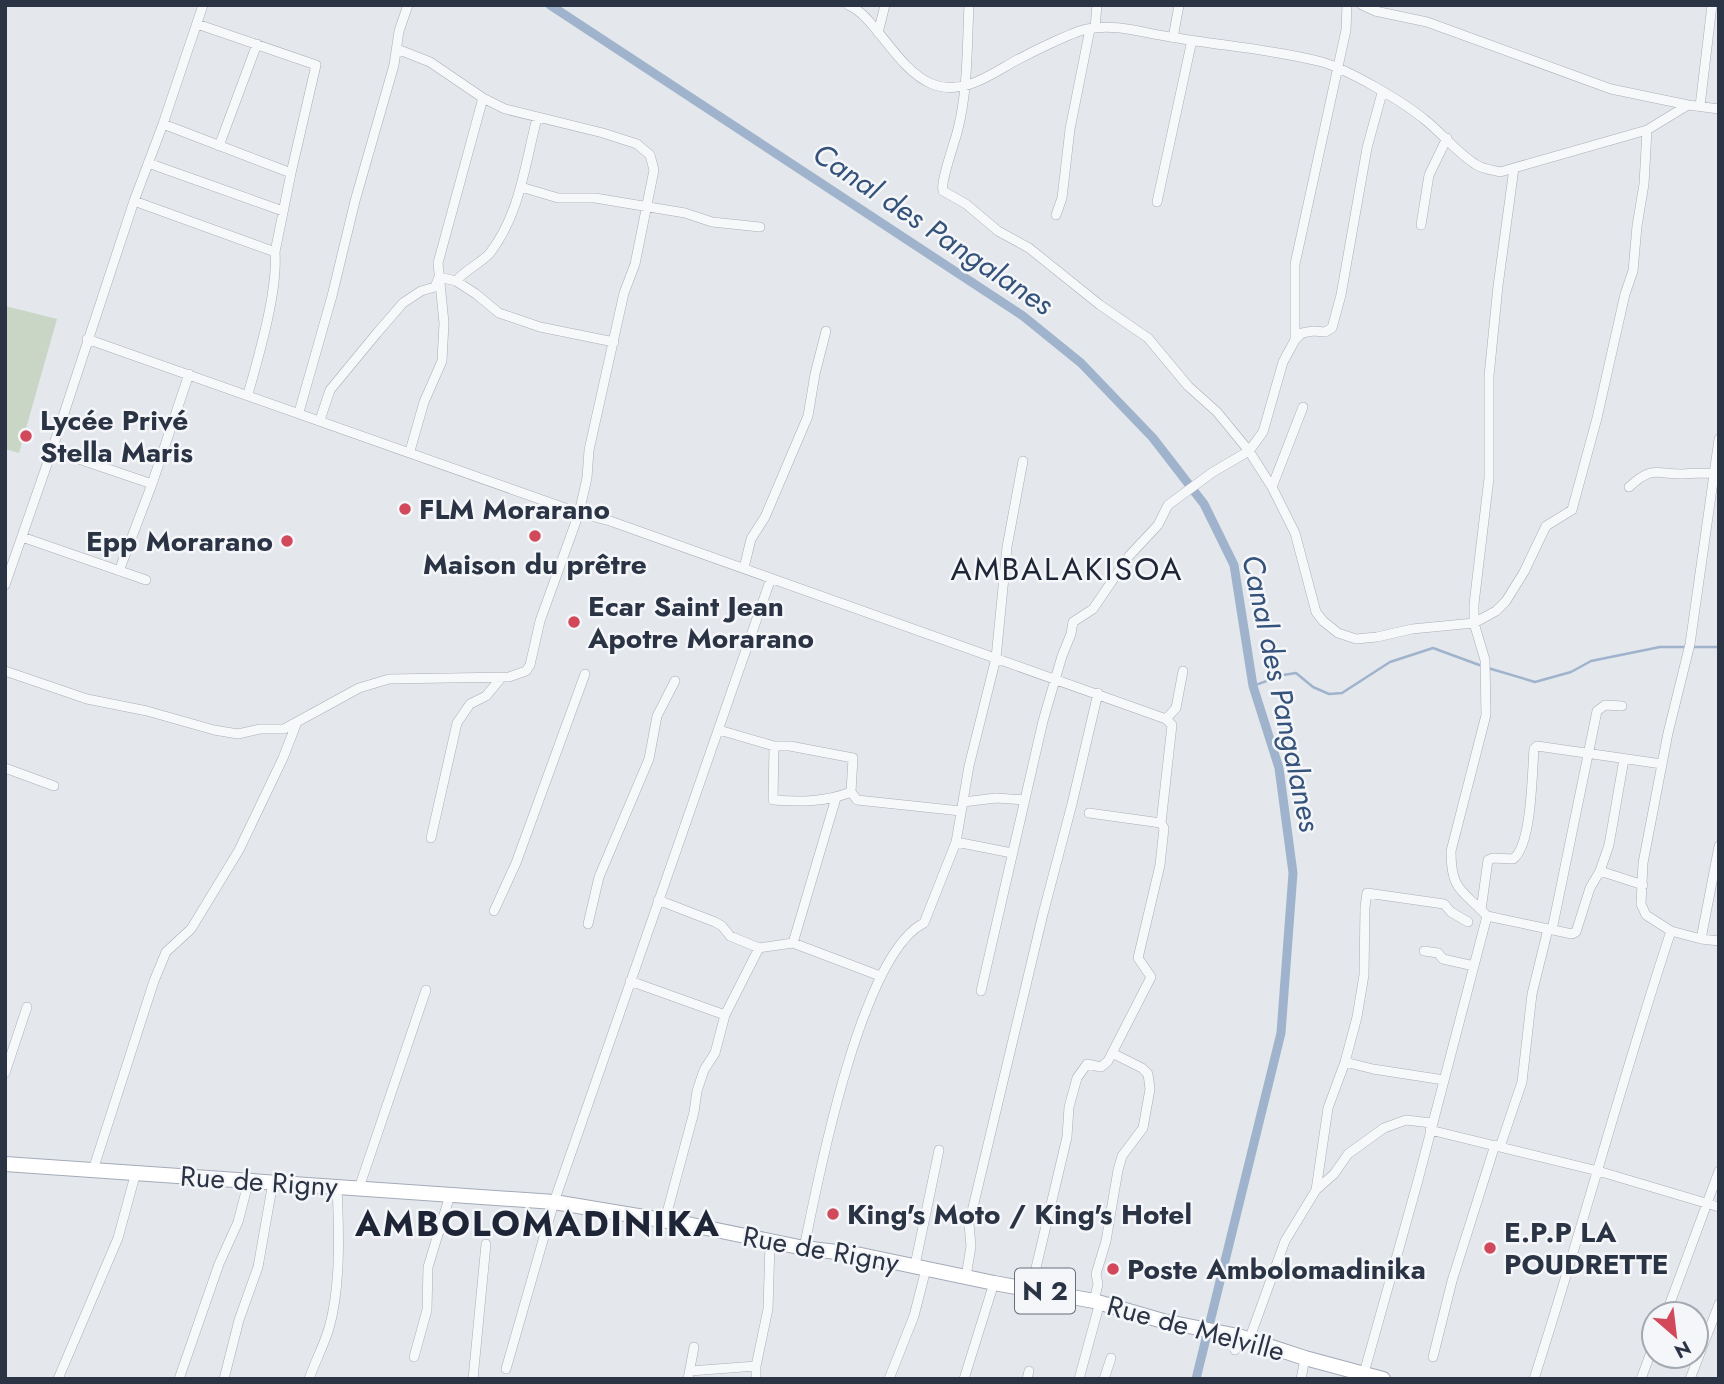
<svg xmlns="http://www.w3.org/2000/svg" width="1724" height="1384" viewBox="0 0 1724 1384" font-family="Jost,sans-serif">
<rect width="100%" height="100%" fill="#e4e7ec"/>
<!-- green -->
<path fill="#c9d6c5" d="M5,306L57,319L19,453L5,449Z"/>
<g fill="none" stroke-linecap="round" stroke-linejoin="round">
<!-- stream -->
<path stroke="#9fb4cc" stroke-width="2.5" d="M1488,668L1535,682L1571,672L1591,661L1660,647H1719
M1253,686L1283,675L1296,673L1313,687L1329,694L1342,693L1390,662L1433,648L1482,666"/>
<!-- canal -->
<path stroke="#9fb4cc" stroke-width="9" d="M550,5L1023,316L1081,363L1153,438L1204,504L1234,565L1253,686L1279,768L1293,873L1281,1033L1196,1379"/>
<defs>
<path id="minor" d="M848,5C875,15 896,69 932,84C962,96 990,75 1015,61C1030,53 1072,32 1087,29C1116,23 1143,33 1171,37C1222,46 1272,49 1322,62C1349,70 1402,101 1424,119C1442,133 1456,152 1475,164C1482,169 1492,170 1500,172L1647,130L1688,105L1719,109
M969,5C967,46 968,89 958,129C955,142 940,182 943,191L966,204L998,231L1029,248L1100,305L1148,338L1188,386L1217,412L1249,451L1272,487L1295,533L1316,612L1323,621L1338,633L1356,639L1377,637L1412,629L1474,623L1496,611L1506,601L1524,572L1546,526L1572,510L1597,418L1625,294L1633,271L1637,226L1644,184L1647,130
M1362,5L1375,11L1427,22L1611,89L1688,105
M1095,28L1097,5
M878,33L885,5
M1173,38L1179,5
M1700,106L1712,5
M163,124L291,173
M219,146L257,44
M148,163L283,211
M521,187L558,198H595L685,213L712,222L760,227
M134,201L275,252L291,173L316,65L197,24
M1157,202L1192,40
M1056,215L1062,198L1070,129L1090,29
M1421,225L1429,175L1447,138
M456,281C465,270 480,264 490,253C520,214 525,164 537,118
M87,339L579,513L610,521L1166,719L1172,725L1161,823L1164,828L1160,865L1138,958L1151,977L1108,1061L1101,1067L1087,1064L1077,1078L1069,1107L1067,1137L1031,1289
M1295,340V264L1346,30L1347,5
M248,394C259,355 278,291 275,252
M299,412L332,296L355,201L394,65L399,31L408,5
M320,420L330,390L377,333L403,303L421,291L435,287L439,277L456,281L476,294L499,313L540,327L614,342
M1719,439L1690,644L1668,733L1643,863L1641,904L1646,915L1671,931L1701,939L1719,846
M52,450L152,484
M410,451L424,402L442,361L444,323L438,263L483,98
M1272,487L1303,407
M1629,487C1654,464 1657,475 1684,474C1693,473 1703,473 1713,473
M22,537L146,580
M744,568L751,539L765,517L808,416L815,374L826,331
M119,571L152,484L189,374
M5,585L52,450L134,201L163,124L203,5
M5,671L87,699L147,711L214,730L238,734L260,729H284L359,688L389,679L509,677L526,671L530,665L540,621L579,513L587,478L589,450L624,293L635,264L654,170L650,155L637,144L603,133L505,109L483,98L430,62L397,49
M1166,719L1176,708L1183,671
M719,730L774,746H790L853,758L851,792L857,800L961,811
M774,746L773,800C800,802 826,802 851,792
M5,768L54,786
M963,802L996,798L1025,800
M1089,813L1161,823
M431,838L457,723L470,704L486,696L501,678
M956,842L1012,853
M1600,871L1609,845L1624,759
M658,900L715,922L722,926L730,936L759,948L793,943L880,976
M1481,910L1488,860L1493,858L1513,859C1532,846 1532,772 1534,749L1537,746L1662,764
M494,911L516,863L585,674
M1487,916L1572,934L1576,932L1590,888L1600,871L1643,885
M588,924L599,877L649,759L657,716L675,681
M1552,930L1597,711L1605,705L1622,706
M1701,939L1719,941
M793,943L836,798
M1424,951L1438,953L1443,959L1474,966
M630,981L725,1015
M981,991L1043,721L1062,656L1071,634L1073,622L1093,609L1129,556L1158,525L1168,505L1213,472L1249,451L1263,432L1283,362L1295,340L1302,333L1313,331L1325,332L1332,328L1341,295L1367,148L1382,93
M1345,1062L1373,1069L1444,1080
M5,1073L27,1007
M1430,1130L1598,1171L1719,1207
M1500,1147L1522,1082L1532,994L1548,929
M93,1170L154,981L166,952L191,929L239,850L283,758L297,722
M359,1188L426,990
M1316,1190L1334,1174L1348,1154L1384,1128L1406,1120L1431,1123
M665,1220L694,1112L697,1091L704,1070L715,1053L725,1015L759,948
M804,1248C818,1179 861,954 924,923L956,842L969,766L996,658L1007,547L1023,461
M915,1265L939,1150
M966,1277L971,1246L969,1224L1043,914L1072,804L1098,693
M1094,1301L1098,1284L1096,1274L1106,1241L1118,1170L1122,1156L1143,1128L1150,1089L1148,1074L1142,1068L1112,1053
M1666,1314L1719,1171
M1249,1340L1285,1241L1316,1190L1328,1108L1345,1062L1357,1017L1364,975L1365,907L1367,893L1444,904L1451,912L1468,922
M1235,1350L1238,1336
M414,1357L427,1310L428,1267L450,1195
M1433,1357L1452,1281L1495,1145
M506,1369L554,1202L771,578
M690,1371L756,1366
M1364,1373L1417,1184L1487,916C1463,890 1451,892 1451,851L1486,715L1485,660L1474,623V604L1489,478V376L1498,286L1514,168
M58,1379L118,1238L136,1172
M179,1379L219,1264L238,1222L249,1180
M224,1379L239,1320L258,1267L273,1182
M309,1379C315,1362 324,1345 329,1328C341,1287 339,1229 337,1187
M473,1379L486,1244
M688,1379L694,1347
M756,1379V1366L768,1309L770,1243
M889,1379L914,1316L926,1269
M964,1379L994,1283
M1027,1379L1029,1371
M1079,1379L1100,1302
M1104,1379L1111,1358
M1301,1379L1305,1358
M1534,1379C1582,1230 1622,1079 1671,931
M1641,1379L1654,1344
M1690,1379L1719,1304"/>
<path id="primary" d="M5,1164L554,1202L692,1225L804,1248L861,1255L994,1283L1094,1301L1163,1321L1238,1336L1305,1358L1383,1379"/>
</defs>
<!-- minor casing -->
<use href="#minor" stroke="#a9aeb7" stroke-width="10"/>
<!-- primary casing -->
<use href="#primary" stroke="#a3abb8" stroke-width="16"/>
<!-- minor -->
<use href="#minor" stroke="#f7f8fa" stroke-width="9"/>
<!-- primary -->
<use href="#primary" stroke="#fff" stroke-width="14"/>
</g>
<!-- markers -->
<g fill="#d1495b" stroke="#f4f6f9" stroke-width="2.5">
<circle cx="26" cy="436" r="7"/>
<circle cx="405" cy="509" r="7"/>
<circle cx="535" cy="536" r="7"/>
<circle cx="287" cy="541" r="7"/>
<circle cx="574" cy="622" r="7"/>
<circle cx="833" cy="1214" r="7"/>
<circle cx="1490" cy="1248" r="7"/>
<circle cx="1113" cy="1269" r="7"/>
</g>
<g text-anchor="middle" stroke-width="5" stroke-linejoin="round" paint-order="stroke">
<!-- shield labels -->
<rect fill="#f4f6f9" stroke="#676e7b" stroke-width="2" x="1015" y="1268.5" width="60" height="45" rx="5"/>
<g font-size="26" font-weight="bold" fill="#2b3445">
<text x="1045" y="1300">N 2</text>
</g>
<!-- poi labels -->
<g font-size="28" font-weight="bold" fill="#2b3445" stroke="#f4f6f9" text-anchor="start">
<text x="40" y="430">Lycée Privé<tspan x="40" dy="32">Stella Maris</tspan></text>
<text x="419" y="519">FLM Morarano</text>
<text x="273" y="551" text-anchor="end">Epp Morarano</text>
<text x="535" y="574" text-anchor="middle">Maison du prêtre</text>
<text x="588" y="616">Ecar Saint Jean<tspan x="588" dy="32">Apotre Morarano</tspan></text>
<text x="847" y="1224">King's Moto / King's Hotel</text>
<text x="1504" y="1242">E.P.P LA<tspan x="1504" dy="32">POUDRETTE</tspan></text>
<text x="1127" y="1279">Poste Ambolomadinika</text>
</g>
<!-- street labels -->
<g font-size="28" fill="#2b3445" stroke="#f4f6f9">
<text transform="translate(259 1181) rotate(4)" y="10">Rue de Rigny</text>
<text transform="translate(821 1249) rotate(10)" y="10">Rue de Rigny</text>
<text transform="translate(1196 1328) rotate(15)" y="10">Rue de Melville</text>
</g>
<!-- water labels -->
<g font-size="30" font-style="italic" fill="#34527a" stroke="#f4f6f9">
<text transform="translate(933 229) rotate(34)" y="10">Canal des Pangalanes</text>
<text transform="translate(1281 693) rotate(78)" y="10">Canal des Pangalanes</text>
</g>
<!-- quarter labels -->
<g font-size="32" letter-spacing="2" fill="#1d2536" stroke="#f4f6f9">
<text x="1067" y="580">AMBALAKISOA</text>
</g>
<!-- district labels -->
<g font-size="35" font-weight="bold" letter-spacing="2" fill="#1d2536" stroke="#f4f6f9">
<text x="538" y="1236">AMBOLOMADINIKA</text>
</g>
</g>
<!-- border -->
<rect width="1724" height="1384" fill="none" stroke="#2b3445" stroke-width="14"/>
<!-- north arrow -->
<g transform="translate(1675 1335) rotate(152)"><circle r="33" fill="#f4f6f9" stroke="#a4a8b1" stroke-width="2"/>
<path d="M0-5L12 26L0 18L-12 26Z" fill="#d1495b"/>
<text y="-10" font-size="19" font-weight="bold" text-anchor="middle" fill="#2b3445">N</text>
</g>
</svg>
